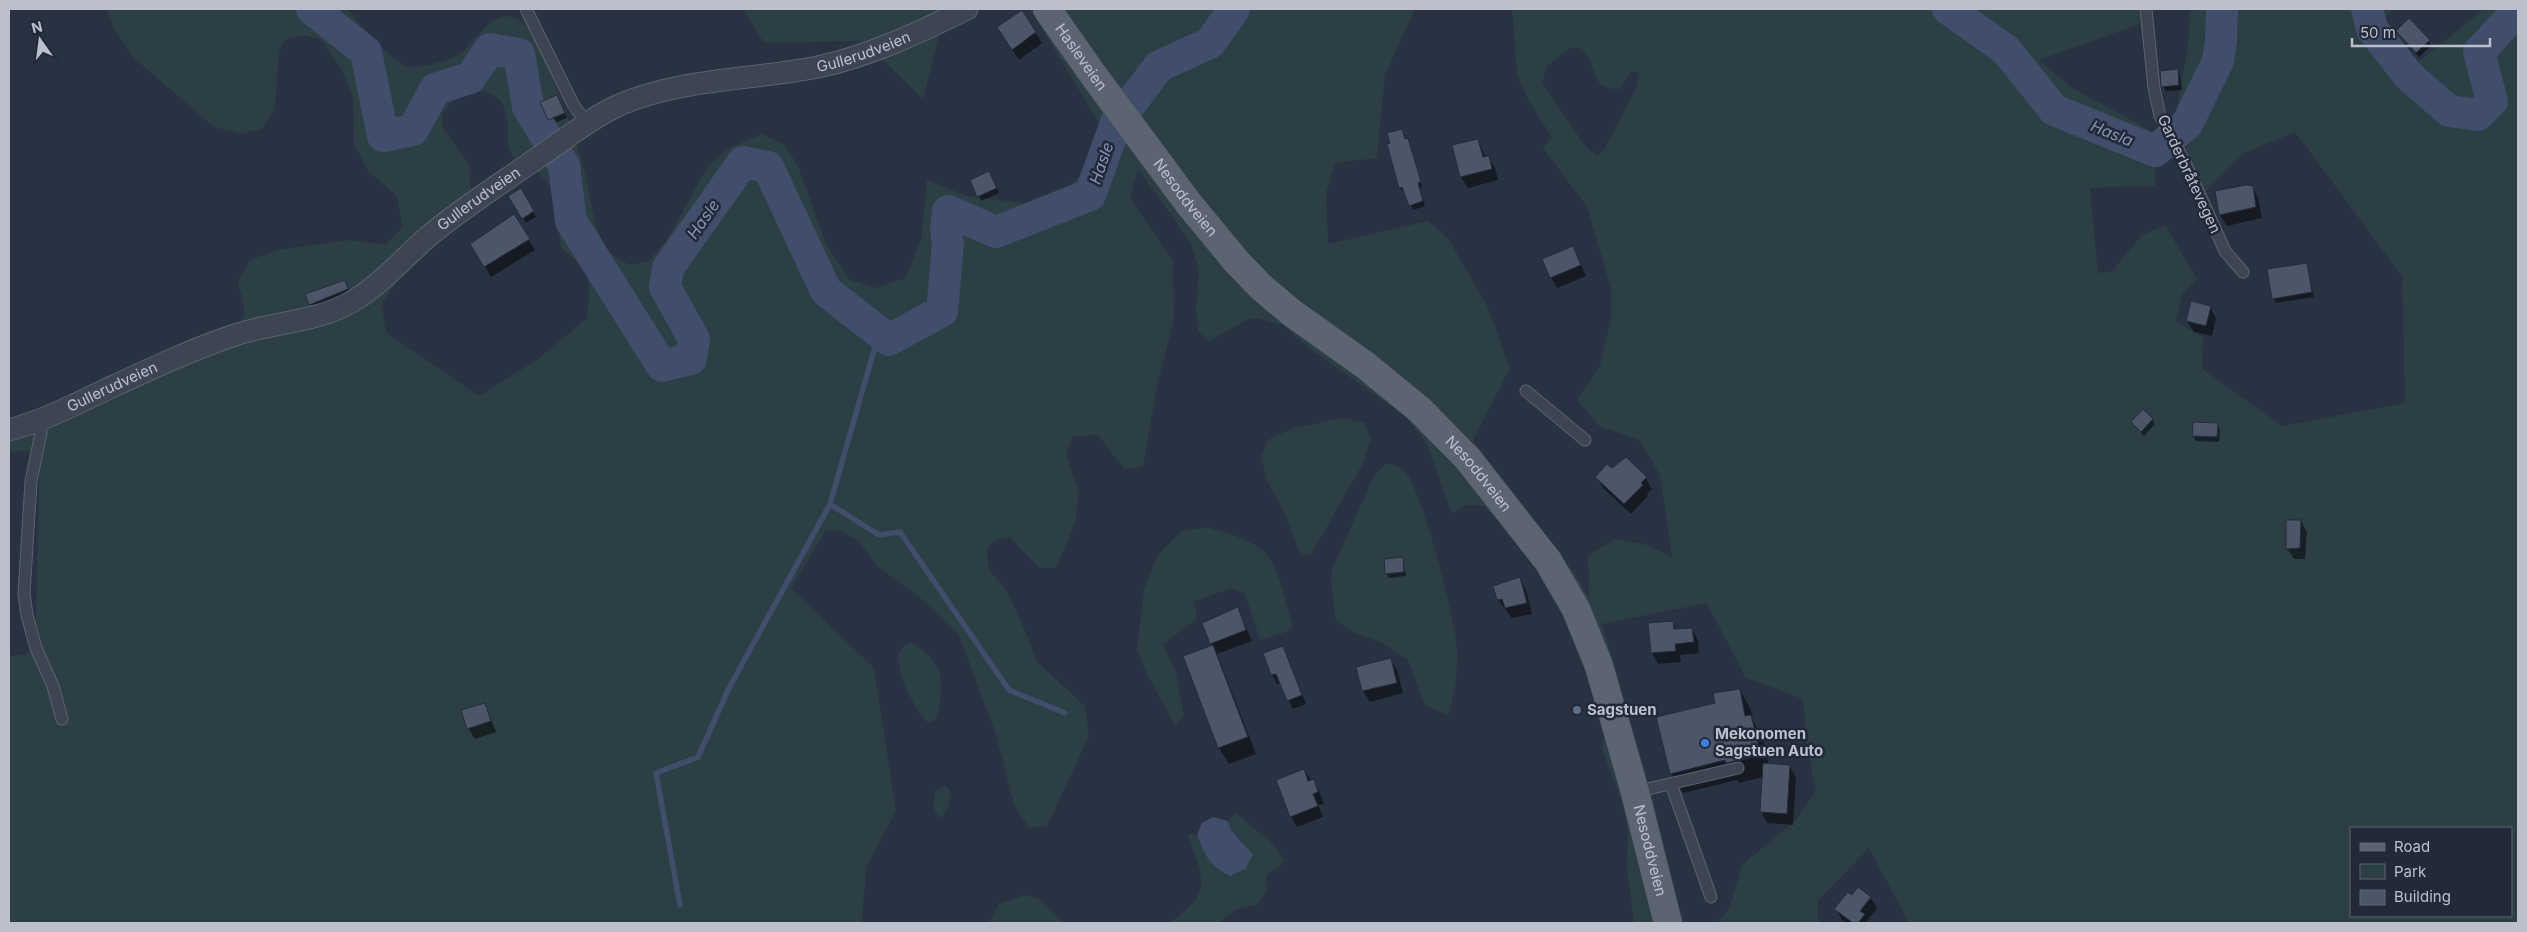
<svg xmlns="http://www.w3.org/2000/svg" width="2527" height="932" viewBox="0 0 2527 932" font-family="Inter,sans-serif">
<rect width="100%" height="100%" fill="#293243"/>
<!-- green -->
<path fill="#2b3f44" fill-rule="evenodd" d="M107,9H347C358,23 388,56 403,65C415,71 450,61 461,53C479,39 496,1 523,23C534,31 542,52 547,65C563,102 574,133 585,172C591,198 592,224 606,248C610,255 623,261 630,265L649,261L668,238L708,166L729,148L762,134L785,145L798,166L826,244L850,280L875,288L906,278L921,239L927,180L967,196L1024,203L1071,184L1088,170L1105,133L1030,9H1415L1385,75L1377,158L1335,163L1326,194L1328,244L1428,221L1448,238L1487,306L1510,368L1473,440L1574,573L1589,597L1588,556L1615,539L1647,545L1672,557L1660,475L1639,440L1599,426L1577,400L1600,366L1611,319V288L1587,207L1543,148L1552,137L1528,100L1517,75L1512,9H2139L2140,24L2039,60L2072,88L2155,133V186L2090,188L2098,273L2112,271L2142,235L2165,225L2197,279L2183,293L2176,321L2203,337L2202,369L2282,426L2405,403L2402,276L2295,132L2244,153L2204,193L2175,119L2188,46L2190,12L2188,9H2394L2382,20L2417,63L2484,9H2518V923H1909L1869,848L1818,901V923H1717L1729,909L1742,865L1795,821L1816,791L1807,746L1803,699L1746,678L1707,603L1602,624L1653,800L1682,923H1634L1627,867L1628,832L1624,809L1602,749L1605,734L1581,657L1549,587L1512,532L1483,506L1466,505L1452,514L1427,444L1405,416L1309,348L1283,325L1257,318L1249,319L1209,341L1198,331L1196,309L1199,271L1191,243L1138,169L1130,198L1173,261L1174,319L1158,382L1143,466L1124,469L1098,435L1072,437L1066,454L1079,494L1075,523L1056,568H1039L1010,537L995,540L987,549L989,570L1007,591L1028,638L1036,661L1085,706L1089,736L1047,826L1029,828L1014,805L995,731L959,636L923,600L877,566L860,543L842,531L826,530L791,588L874,668L896,811L866,868L862,923H9V657L35,651L40,450L9,452V423L238,327L245,312L238,281L250,260L281,249L351,240L385,245L402,228L397,196L368,171L354,144L353,97L342,70L322,40L305,35L286,39L279,51L275,109L262,129L241,134L214,127L134,58L113,27ZM1570,48H1580C1600,65 1588,91 1620,89L1632,71L1639,73L1636,88L1604,150L1597,155L1586,147L1542,83L1547,66ZM469,90L487,92L502,102L508,124V147L517,164L536,170L553,190L561,248C591,273 592,280 587,318L538,359L479,396L387,333L381,305L439,219L471,193L469,164L442,127V115L451,103ZM2351,828H2511V916H2351Z
M743,9H946L923,99L863,41L764,43Z
M1344,418L1364,423L1371,439L1362,465L1312,553L1301,556L1283,509L1267,481L1261,458L1268,440L1293,428Z
M1386,464C1394,464 1400,466 1406,473C1422,491 1453,612 1456,640C1459,664 1456,692 1448,715L1425,705L1408,660L1381,642L1356,634L1336,621L1331,579L1333,567L1375,474Z
M1207,527C1226,533 1247,538 1262,550C1279,564 1286,605 1293,626L1286,632L1260,640L1245,594L1231,588L1194,602L1197,619L1163,644L1176,673L1184,715L1175,726L1144,668L1137,649L1144,589L1157,556L1182,531Z
M913,643C947,665 944,682 937,718L928,723C912,704 898,678 898,653L905,645Z
M945,786L950,789L949,806L942,818C931,813 933,801 936,791Z
M1235,813L1270,841L1285,861L1267,875L1266,893L1256,905L1237,909L1218,923H1170C1214,890 1203,881 1188,834L1197,835L1201,847L1244,843L1231,830L1228,821Z
M1025,895L1040,899L1064,923H989L999,904Z"/>
<!-- water -->
<path fill="#404e6b" d="M1213,817L1228,821L1231,830L1253,855L1245,869L1230,876C1210,866 1205,856 1197,835L1202,823Z"/>
<!-- shadow -->
<path fill="#0007" d="M2397,31L2429,41L2431,46L2419,57Z
M1035,32L1042,43L1019,60L1005,38Z
M2177,70L2180,75L2182,90L2166,91L2163,86Z
M560,101L567,118L552,124L549,119Z
M1401,131L1410,144L1422,187L1420,188L1425,206L1413,210L1405,192H1403L1400,187L1391,144Z
M1478,140L1486,158L1488,157L1495,168L1498,180L1468,188L1461,177L1454,146Z
M992,177L999,193L981,201L979,196Z
M2252,187L2258,198L2262,218L2227,226L2220,215L2216,192Z
M520,190L536,217L526,223L510,196Z
M514,216L535,250L491,277L472,245Z
M1573,247L1586,276L1557,288L1551,277Z
M2306,264L2314,297L2276,303L2273,298Z
M344,282L351,293L316,315L307,295Z
M2210,307L2216,318L2212,336L2194,332L2187,321Z
M2152,419L2155,424L2144,436L2132,422Z
M2217,425L2220,430L2219,442L2196,441L2193,436Z
M1612,470L1646,478L1652,489L1647,494L1648,496L1631,514L1603,488L1597,477Z
M2301,521L2307,532L2305,559H2294L2287,548Z
M1402,558L1406,576L1389,578L1386,573Z
M1520,579L1526,590L1532,614L1512,618L1498,600L1495,587Z
M1237,609L1252,641L1217,654L1256,754L1229,764L1219,748L1185,657L1213,647L1211,644Z
M1672,622L1677,630L1692,629L1698,640L1699,653L1680,655L1681,662L1658,664L1652,653L1649,624Z
M1282,648L1306,704L1293,709L1281,682L1277,684L1272,675L1265,654Z
M1391,660L1397,670L1403,693L1370,702L1363,691L1358,668Z
M1740,690L1751,710L1753,721L1762,736L1769,765L1789,766L1796,777L1793,825L1767,823L1761,812L1763,777L1739,783L1737,780L1683,793L1671,773L1716,703Z
M485,704L496,732L475,739L468,728Z
M1304,770L1319,791L1324,804L1318,805L1323,817L1297,827L1291,816Z
M1852,897H1870L1877,908L1867,921L1868,923H1846L1842,920L1836,909Z"/>
<g fill="none" stroke-linecap="round" stroke-linejoin="round">
<!-- stream -->
<path stroke="#404e6b" stroke-width="5.5" d="M830,504L879,535L900,532L1009,690L1065,713
M680,905L656,773L698,757L729,688L830,504L879,333"/>
<!-- river -->
<path stroke="#404e6b" stroke-width="32" d="M312,9L366,52L383,136L413,130L435,89L470,78L490,49L519,54L528,107L564,166L571,221L662,366L691,359L694,339L665,287L668,268L743,162L768,167L826,291L889,340L942,311L948,244L946,229L948,211L996,232L1090,195L1116,123L1159,66L1210,43L1234,9
M1948,9L2006,50L2054,110L2155,151L2187,124L2218,61L2221,41L2222,9
M2367,9L2372,29L2409,76L2449,111L2478,115L2492,101L2479,52L2518,10"/>
</g>
<!-- building -->
<path fill="#4d5669" stroke="#242b3a" d="M1022,10L1036,32L1012,50L997,27Z
M2409,18L2430,40L2416,53L2396,31Z
M2178,69L2179,85L2161,87L2160,71Z
M557,95L565,113L548,120L540,102Z
M1402,129L1405,139L1408,138L1421,182L1418,183L1423,201L1409,206L1402,187L1399,188L1387,144L1390,143L1387,133Z
M1478,139L1483,157L1489,156L1492,169L1460,177L1452,145Z
M989,171L997,188L977,197L970,180Z
M2246,185L2253,186L2256,207L2219,215L2215,191Z
M521,188L534,211L522,219L508,196Z
M514,214L530,239L484,267L470,244Z
M1573,246L1581,265L1550,278L1542,259Z
M2307,263L2312,292L2272,299L2267,269Z
M345,280L348,289L309,305L305,294Z
M2191,301L2211,306L2206,326L2186,321Z
M2143,409L2153,419L2141,432L2131,422Z
M2193,422L2218,423L2217,437L2192,436Z
M1626,457L1647,477L1641,483L1643,485L1624,504L1595,477L1607,464L1612,468Z
M2286,520H2301L2300,548L2286,549Z
M1403,557L1404,572L1385,574L1384,559Z
M1520,577L1527,603L1505,608L1502,599L1497,600L1493,586Z
M1238,607L1246,630L1210,644L1202,623Z
M1673,621L1674,629L1692,628L1694,642L1675,644L1676,651L1651,653L1648,623Z
M1213,645L1248,737L1218,748L1183,656Z
M1283,646L1302,695L1287,701L1276,674L1271,675L1263,653Z
M1391,658L1397,683L1362,691L1356,667Z
M1740,689L1745,716L1751,715L1761,755L1726,763L1725,760L1670,774L1656,717L1715,703L1713,693Z
M485,703L491,721L467,729L461,710Z
M1763,763L1790,765L1787,814L1760,812Z
M1304,769L1308,781L1314,779L1318,792L1313,794L1318,806L1290,817L1276,780Z
M1858,887L1871,897L1860,911L1865,914L1858,923H1853L1834,909L1848,892L1852,895Z"/>
<g fill="none" stroke-linecap="round" stroke-linejoin="round">
<defs>
<path id="lane" d="M526,9L573,104L586,122
M2146,9L2154,88L2160,116L2184,160L2225,251L2243,272
M1526,391L1585,440
M37,422L41,433L31,481L24,594L27,615L36,648L53,686L62,719
M1671,784L1711,897
M1635,792L1738,768"/>
<g id="street">
<path id="s1" d="M9,430C42,421 72,406 103,391C146,371 190,350 235,335C273,322 319,322 353,301C383,283 404,257 430,235C466,205 505,181 543,154C568,137 591,118 619,105C682,78 753,80 818,67C870,56 920,32 967,9"/>
</g>
<g id="primary">
<path id="s2" d="M1047,9L1094,76L1189,204L1236,261L1261,287L1292,313L1365,365L1420,410L1468,459L1548,561L1576,609L1599,666L1635,792L1668,923"/>
</g>
</defs>
<!-- lane casing -->
<use href="#lane" stroke="#5c6270" stroke-width="13"/>
<!-- street casing -->
<use href="#street" stroke="#5c6270" stroke-width="23"/>
<!-- primary casing -->
<use href="#primary" stroke="#474d5c" stroke-width="29"/>
<!-- lane -->
<use href="#lane" stroke="#3d4553" stroke-width="11"/>
<!-- street -->
<use href="#street" stroke="#3d4553" stroke-width="21"/>
<!-- primary -->
<use href="#primary" stroke="#5c6472" stroke-width="28"/>
</g>
<!-- markers -->
<circle fill="#5c6f8a" stroke="#222938" stroke-width="2" cx="1577" cy="710" r="5"/>
<circle fill="#3f7fe0" stroke="#222938" stroke-width="2" cx="1705" cy="743" r="5"/>
<g text-anchor="middle" stroke-width="5" stroke-linejoin="round" paint-order="stroke">
<!-- street labels -->
<g font-size="15" fill="#bbc0cc" stroke="#222938">
<text dy="5" stroke="none"><textPath href="#s1" startOffset="951">Gullerudveien</textPath></text>
<text dy="5" stroke="none"><textPath href="#s2" startOffset="59">Hasleveien</textPath></text>
<text transform="translate(2189 174) rotate(65)" y="5">Garderbråtevegen</text>
<text dy="5" stroke="none"><textPath href="#s2" startOffset="234">Nesoddveien</textPath></text>
<text dy="5" stroke="none"><textPath href="#s1" startOffset="531">Gullerudveien</textPath></text>
<text dy="5" stroke="none"><textPath href="#s1" startOffset="112">Gullerudveien</textPath></text>
<text dy="5" stroke="none"><textPath href="#s2" startOffset="639">Nesoddveien</textPath></text>
<text dy="5" stroke="none"><textPath href="#s2" startOffset="1059">Nesoddveien</textPath></text>
</g>
<!-- poi labels -->
<g font-size="15" font-weight="bold" fill="#bbc0cc" stroke="#222938" text-anchor="start">
<text x="1587" y="715">Sagstuen</text>
<text x="1715" y="739">Mekonomen<tspan x="1715" dy="17">Sagstuen Auto</tspan></text>
</g>
<!-- water labels -->
<g font-size="16" font-style="italic" fill="#8494b2" stroke="#222938">
<text transform="translate(2112 133) rotate(22)" y="6">Hasla</text>
<text transform="translate(1101 163) rotate(-71)" y="6">Hasle</text>
<text transform="translate(703 219) rotate(-55)" y="6">Hasle</text>
</g>
</g>
<!-- border -->
<rect width="2527" height="932" fill="none" stroke="#bbc0cc" stroke-width="20"/>
<!-- legend -->
<rect x="2350" y="827" width="162" height="90" fill="#222938" stroke="#5f6573"/>
<rect x="2360" y="843" width="25" height="8" fill="#5c6472" stroke="#5f6573"/>
<text x="2394" y="852" font-size="15" fill="#bbc0cc">Road</text>
<rect x="2360" y="864" width="25" height="15" fill="#2b3f44" stroke="#5f6573"/>
<text x="2394" y="877" font-size="15" fill="#bbc0cc">Park</text>
<rect x="2360" y="890" width="25" height="15" fill="#4d5669" stroke="#5f6573"/>
<text x="2394" y="902" font-size="15" fill="#bbc0cc">Building</text>
<!-- north arrow -->
<g transform="translate(40 40) rotate(346)" stroke="#222938" stroke-width="4" paint-order="stroke">
<path d="M0-4L9 19L0 12L-9 19Z" fill="#bbc0cc"/>
<text y="-8" font-size="14" font-weight="bold" text-anchor="middle" fill="#bbc0cc">N</text>
</g>
<!-- scale -->
<path d="M2352 38v8h138v-8" fill="none" stroke="#bbc0cc" stroke-width="2.5"/>
<text x="2360" y="38" font-size="15" fill="#bbc0cc" stroke="#222938" stroke-width="4" paint-order="stroke">50 m</text>
</svg>
